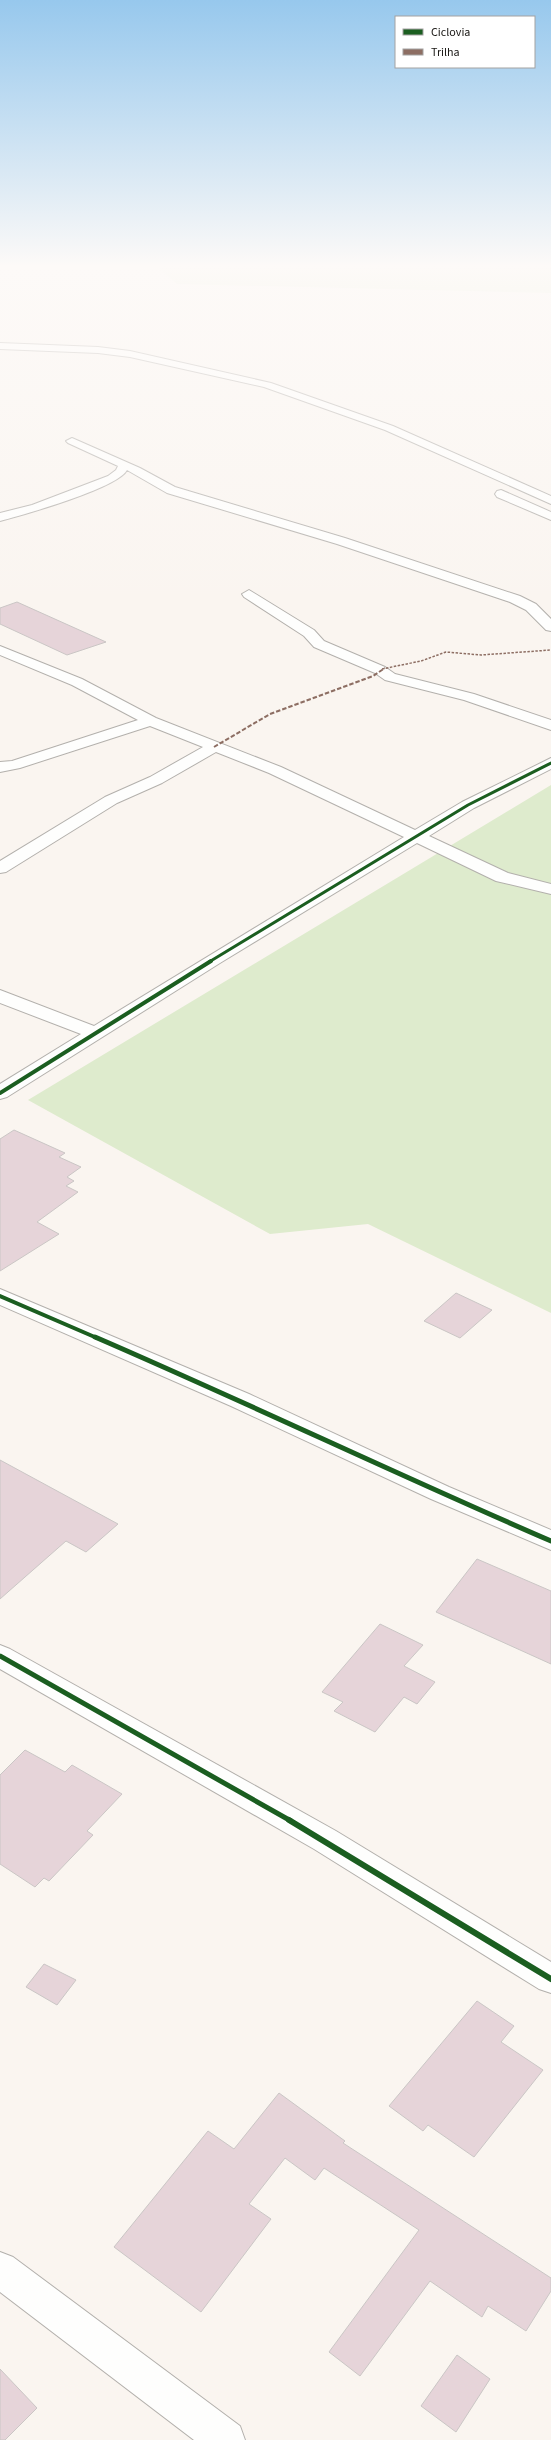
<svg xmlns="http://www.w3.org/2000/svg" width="551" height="2440" viewBox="0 0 551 2440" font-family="'Source Sans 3',sans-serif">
<rect width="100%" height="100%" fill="#faf5f0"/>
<!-- green -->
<path fill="#deebcd" d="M154,264H551V293L177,284Z
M551,785V1313L368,1224L270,1234L28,1100Z"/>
<!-- building -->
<path fill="#e6d4d9" stroke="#cac6c5" d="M17,602L106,642L67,655L0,624V608Z
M14,1130L65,1153L59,1157L81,1167L67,1177L74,1181L66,1186L78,1192L37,1222L59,1234L0,1271V1139Z
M456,1293L492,1310L460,1338L424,1321Z
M0,1460L118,1524L86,1552L66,1541L0,1599Z
M477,1559L551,1591V1664L436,1612Z
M380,1624L423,1645L404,1666L435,1682L417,1704L404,1697L375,1732L334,1711L343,1702L322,1692Z
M25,1750L65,1772L72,1765L122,1794L87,1831L93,1835L49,1881L44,1878L35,1887L0,1864V1775Z
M44,1964L76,1980L57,2005L26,1987Z
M477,2001L514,2026L501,2042L543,2070L474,2157L428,2125L423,2131L389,2106Z
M279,2093L345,2141L343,2143L551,2278V2291L526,2331L488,2306L482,2317L430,2281L360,2376L329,2352L419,2230L324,2168L315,2180L285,2158L249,2204L271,2219L201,2312L114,2247L208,2131L234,2149Z
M457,2355L490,2379L456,2432L421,2406Z
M0,2369L37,2408L5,2440H0Z"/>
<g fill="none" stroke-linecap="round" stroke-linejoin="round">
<defs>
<path id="minor" d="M0,343L98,347L130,351L271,383L393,426L551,496V504L385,430L264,387L130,357L98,353L0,349Z
M72,438L140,468L175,487L345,538L520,596L536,604L551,619V631L546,630L526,610L510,602L337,544L167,493L127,470C118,488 23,515 0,521V513L32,505L108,476L116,470L118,466L68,443L66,441Z
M501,490L551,512V520L497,497L495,494L497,491Z
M249,590L314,630L324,641L385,667L395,674L474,694L551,720V730L464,700L385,680L375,673L314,647L304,636L244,597L242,594Z
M0,646L82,679L156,718L281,767L415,830L462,802L551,758V769L474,808L429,836L508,873L551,884V894L496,881L417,843L220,963L7,1097L0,1099V1084L81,1034L0,1003V990L94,1026L404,837L269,773L216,752L162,783L117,803L6,872L0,873V861L105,797L150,777L203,747L150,726L20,768L0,772V762L12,761L138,720L72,685L0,655Z
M0,1289L249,1394L449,1487L551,1530V1550L431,1499L231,1406L0,1305Z
M0,1645L10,1649L336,1831L551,1962V1993L539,1989L314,1849L0,1669Z
M0,2252L13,2257L240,2426L245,2440H194L0,2292Z"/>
</defs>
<!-- minor casing -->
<use href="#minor" stroke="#b3b0ac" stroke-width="2"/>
<!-- minor -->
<use href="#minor" fill="#fefefd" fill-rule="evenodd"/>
<!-- quiet-far1 -->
<path stroke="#8d6e63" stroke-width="1.5" stroke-dasharray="2.5 1.5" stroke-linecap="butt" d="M382,669L421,661L446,652L481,655L551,650"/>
<!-- quiet -->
<path stroke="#8d6e63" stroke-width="2" stroke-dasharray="4.5 2" stroke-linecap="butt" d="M214,747L270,714L373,676L385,668"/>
<defs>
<path id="cycleway-far3" d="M209,962L468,805L551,763"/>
<path id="cycleway-far2" d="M0,1093L211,961
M0,1296L97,1338"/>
<path id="cycleway-far1" d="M95,1337C248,1403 398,1475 551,1541
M0,1656L291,1821"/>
<path id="cycleway" d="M289,1820L551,1979"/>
</defs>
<!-- cycleway-far3 casing -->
<use href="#cycleway-far3" stroke="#fff" stroke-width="5"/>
<!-- cycleway-far2 casing -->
<use href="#cycleway-far2" stroke="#fff" stroke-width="6"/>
<!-- cycleway-far1 casing -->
<use href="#cycleway-far1" stroke="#fff" stroke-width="8"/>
<!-- cycleway casing -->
<use href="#cycleway" stroke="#fff" stroke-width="9"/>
<!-- cycleway-far3 -->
<use href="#cycleway-far3" stroke="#1b5e20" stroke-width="3"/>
<!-- cycleway-far2 -->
<use href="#cycleway-far2" stroke="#1b5e20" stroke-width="4"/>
<!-- cycleway-far1 -->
<use href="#cycleway-far1" stroke="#1b5e20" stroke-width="5"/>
<!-- cycleway -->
<use href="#cycleway" stroke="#1b5e20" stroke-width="6"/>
</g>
<!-- sky -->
<linearGradient id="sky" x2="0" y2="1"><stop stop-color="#97c8ed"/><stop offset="0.44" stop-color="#fdfaf8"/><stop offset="1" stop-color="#fdfaf8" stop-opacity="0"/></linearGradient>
<rect width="551" height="605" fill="url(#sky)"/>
<!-- legend -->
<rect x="395" y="16" width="140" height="52" fill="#ffffff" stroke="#a3a2a1"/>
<rect x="403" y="29" width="20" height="6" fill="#1b5e20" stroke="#a3a2a1"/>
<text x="431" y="36" font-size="12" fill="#181613">Ciclovia</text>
<rect x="403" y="49" width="20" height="6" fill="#8d6e63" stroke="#a3a2a1"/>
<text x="431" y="56" font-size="12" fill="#181613">Trilha</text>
</svg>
